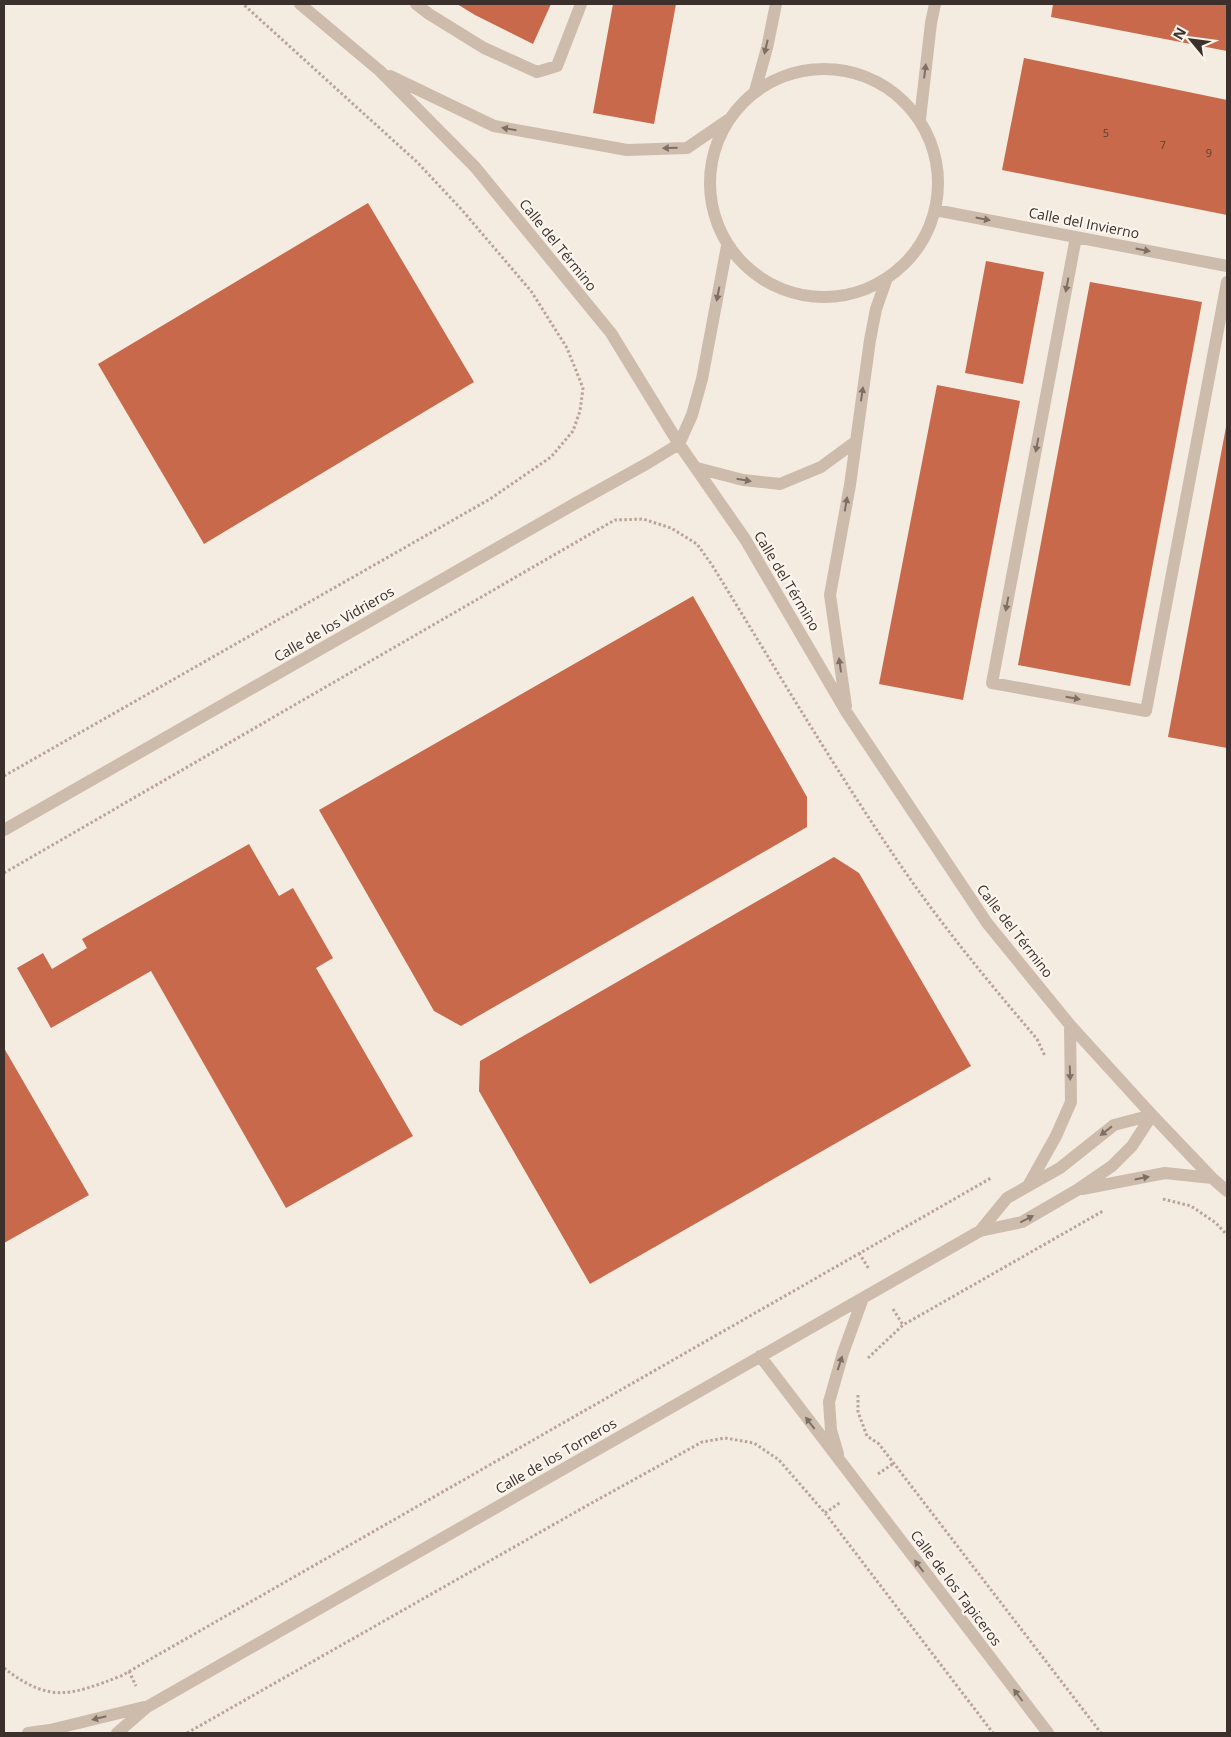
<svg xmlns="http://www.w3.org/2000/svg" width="1231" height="1737" viewBox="0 0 1231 1737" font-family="'Open Sans',sans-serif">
<rect width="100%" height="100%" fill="#f4ebe1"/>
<!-- building -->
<path fill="#c8694b" d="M457,4H551L533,44L475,15Z
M613,4H676L654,124L593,113Z
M1053,4H1227V51L1051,17Z
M1024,58L1227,100V215L1002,170Z
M368,203L474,382L204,544L98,364Z
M986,261L1044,272L1023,384L965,373Z
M1090,282L1202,302L1130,686L1018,665Z
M937,385L1020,401L963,700L879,684Z
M1226,427H1227V748L1168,737Z
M693,596L807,797V827L461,1026L434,1011L319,810Z
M249,844L279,896L293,888L333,958L316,968L413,1136L286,1208L151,971L51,1028L17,968L43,953L52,969L87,948L82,939Z
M834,857L859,873L971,1066L590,1284L479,1091L480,1061Z
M4,1048L89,1195L4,1243Z"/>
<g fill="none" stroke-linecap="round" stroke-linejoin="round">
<!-- path -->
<path stroke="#b9a596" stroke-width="3" stroke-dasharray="2.5 2.5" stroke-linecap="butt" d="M4,776L490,499L551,457L573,431L580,411L583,388L567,348L531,291L462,210L417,162L243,4
M4,873L592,533L615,520L643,519L671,528L697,544L712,565C776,669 838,775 908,876C948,933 992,986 1037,1039L1045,1056
M1163,1199L1191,1206L1216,1223L1227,1235
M859,1253L869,1269
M893,1309L903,1325
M868,1358L903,1325L1103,1211
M858,1395V1412L867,1436L879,1444L1101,1733
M878,1474L894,1463
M825,1513L841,1502
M4,1668C50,1704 71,1695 121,1676L991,1178
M129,1671L136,1686
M187,1733L588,1505L702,1442L725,1438L754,1443L779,1460L825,1513L993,1733"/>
<!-- minor -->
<path stroke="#cdbbac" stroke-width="12" d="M300,4L380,71L475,167L611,333L679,444L745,539L847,713L987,923L1070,1025L1152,1115L1212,1178L1227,1191
M416,4L429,14L484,48L537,72L557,66L581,4
M710 183a114 114 0 1 1 228 0a114 114 0 1 1-228 0Z
M390,76L494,126L627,150L687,148L728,120
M755,91L767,48L776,4
M920,119L931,23L935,4
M935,210L1227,266
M1076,237L992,683L1146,711L1227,282
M679,444L692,415L702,379L727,246
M697,468L743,480L780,484L821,467L855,442
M846,706L830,595L850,485L870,340L876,309L887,278
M4,830L576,503L648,463L679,444
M1028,1186L1056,1136L1071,1102L1070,1025
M1082,1189L1165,1173L1212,1178
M980,1231L1007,1198L1060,1168L1114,1125L1152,1115
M760,1356L1048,1733
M838,1454L831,1430L829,1402L843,1353L863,1298
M28,1733L50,1730L144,1707
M117,1733L147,1707L980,1231L1022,1222L1077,1190L1112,1166L1132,1146L1152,1115"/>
</g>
<!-- one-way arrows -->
<defs><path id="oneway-solid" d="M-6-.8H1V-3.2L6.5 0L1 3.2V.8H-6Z" transform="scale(1.25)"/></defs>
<g fill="#7d6f65">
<use href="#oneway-solid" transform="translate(766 47) rotate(103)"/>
<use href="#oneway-solid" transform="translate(925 71) rotate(-83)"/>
<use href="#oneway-solid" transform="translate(509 129) rotate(-170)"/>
<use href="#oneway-solid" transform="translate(670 148) rotate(178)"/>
<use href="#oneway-solid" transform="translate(983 219) rotate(11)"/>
<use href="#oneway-solid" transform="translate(1143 250) rotate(11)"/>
<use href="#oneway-solid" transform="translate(1067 285) rotate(101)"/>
<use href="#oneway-solid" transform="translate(718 294) rotate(101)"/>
<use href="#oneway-solid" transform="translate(862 394) rotate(-82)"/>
<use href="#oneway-solid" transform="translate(1037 445) rotate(101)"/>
<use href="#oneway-solid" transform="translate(744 480) rotate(10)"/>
<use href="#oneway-solid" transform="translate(846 504) rotate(-80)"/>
<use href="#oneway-solid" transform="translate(1007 604) rotate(101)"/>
<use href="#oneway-solid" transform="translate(840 665) rotate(-98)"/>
<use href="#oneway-solid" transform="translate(1073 698) rotate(10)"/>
<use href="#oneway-solid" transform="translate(1070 1073) rotate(88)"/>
<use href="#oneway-solid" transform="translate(1106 1131) rotate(142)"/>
<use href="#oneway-solid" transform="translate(1142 1178) rotate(-11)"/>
<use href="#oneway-solid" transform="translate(1027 1219) rotate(-27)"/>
<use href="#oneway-solid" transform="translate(840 1363) rotate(-72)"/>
<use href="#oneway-solid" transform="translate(810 1423) rotate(-128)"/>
<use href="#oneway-solid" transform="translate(919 1566) rotate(-127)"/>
<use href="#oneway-solid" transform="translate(1018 1695) rotate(-127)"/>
<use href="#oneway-solid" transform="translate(99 1718) rotate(166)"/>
</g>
<g text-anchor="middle" stroke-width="4.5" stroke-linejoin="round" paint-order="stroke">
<!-- number labels -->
<g font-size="11" fill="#5e3e33">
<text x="1106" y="137">5</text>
<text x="1163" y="149">7</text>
<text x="1209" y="157">9</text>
</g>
<!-- street labels -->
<g font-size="14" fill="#3b302b" stroke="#fbf5ee">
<text transform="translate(1084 223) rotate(11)" y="5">Calle del Invierno</text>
<text transform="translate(558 245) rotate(51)" y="5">Calle del Término</text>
<text transform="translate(787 581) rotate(59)" y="5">Calle del Término</text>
<text transform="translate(334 624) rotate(-30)" y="5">Calle de los Vidrieros</text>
<text transform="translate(1015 931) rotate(52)" y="5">Calle del Término</text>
<text transform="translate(556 1456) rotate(-30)" y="5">Calle de los Torneros</text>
<text transform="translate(956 1588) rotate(53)" y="5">Calle de los Tapiceros</text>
</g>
</g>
<!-- border -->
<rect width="1231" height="1737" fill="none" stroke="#3b302b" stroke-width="10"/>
<!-- north arrow -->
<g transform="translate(1191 40) rotate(299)" stroke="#fbf5ee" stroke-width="4" paint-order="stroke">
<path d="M0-4L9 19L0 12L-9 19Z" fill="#3b302b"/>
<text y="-8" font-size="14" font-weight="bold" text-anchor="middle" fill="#3b302b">N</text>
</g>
</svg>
